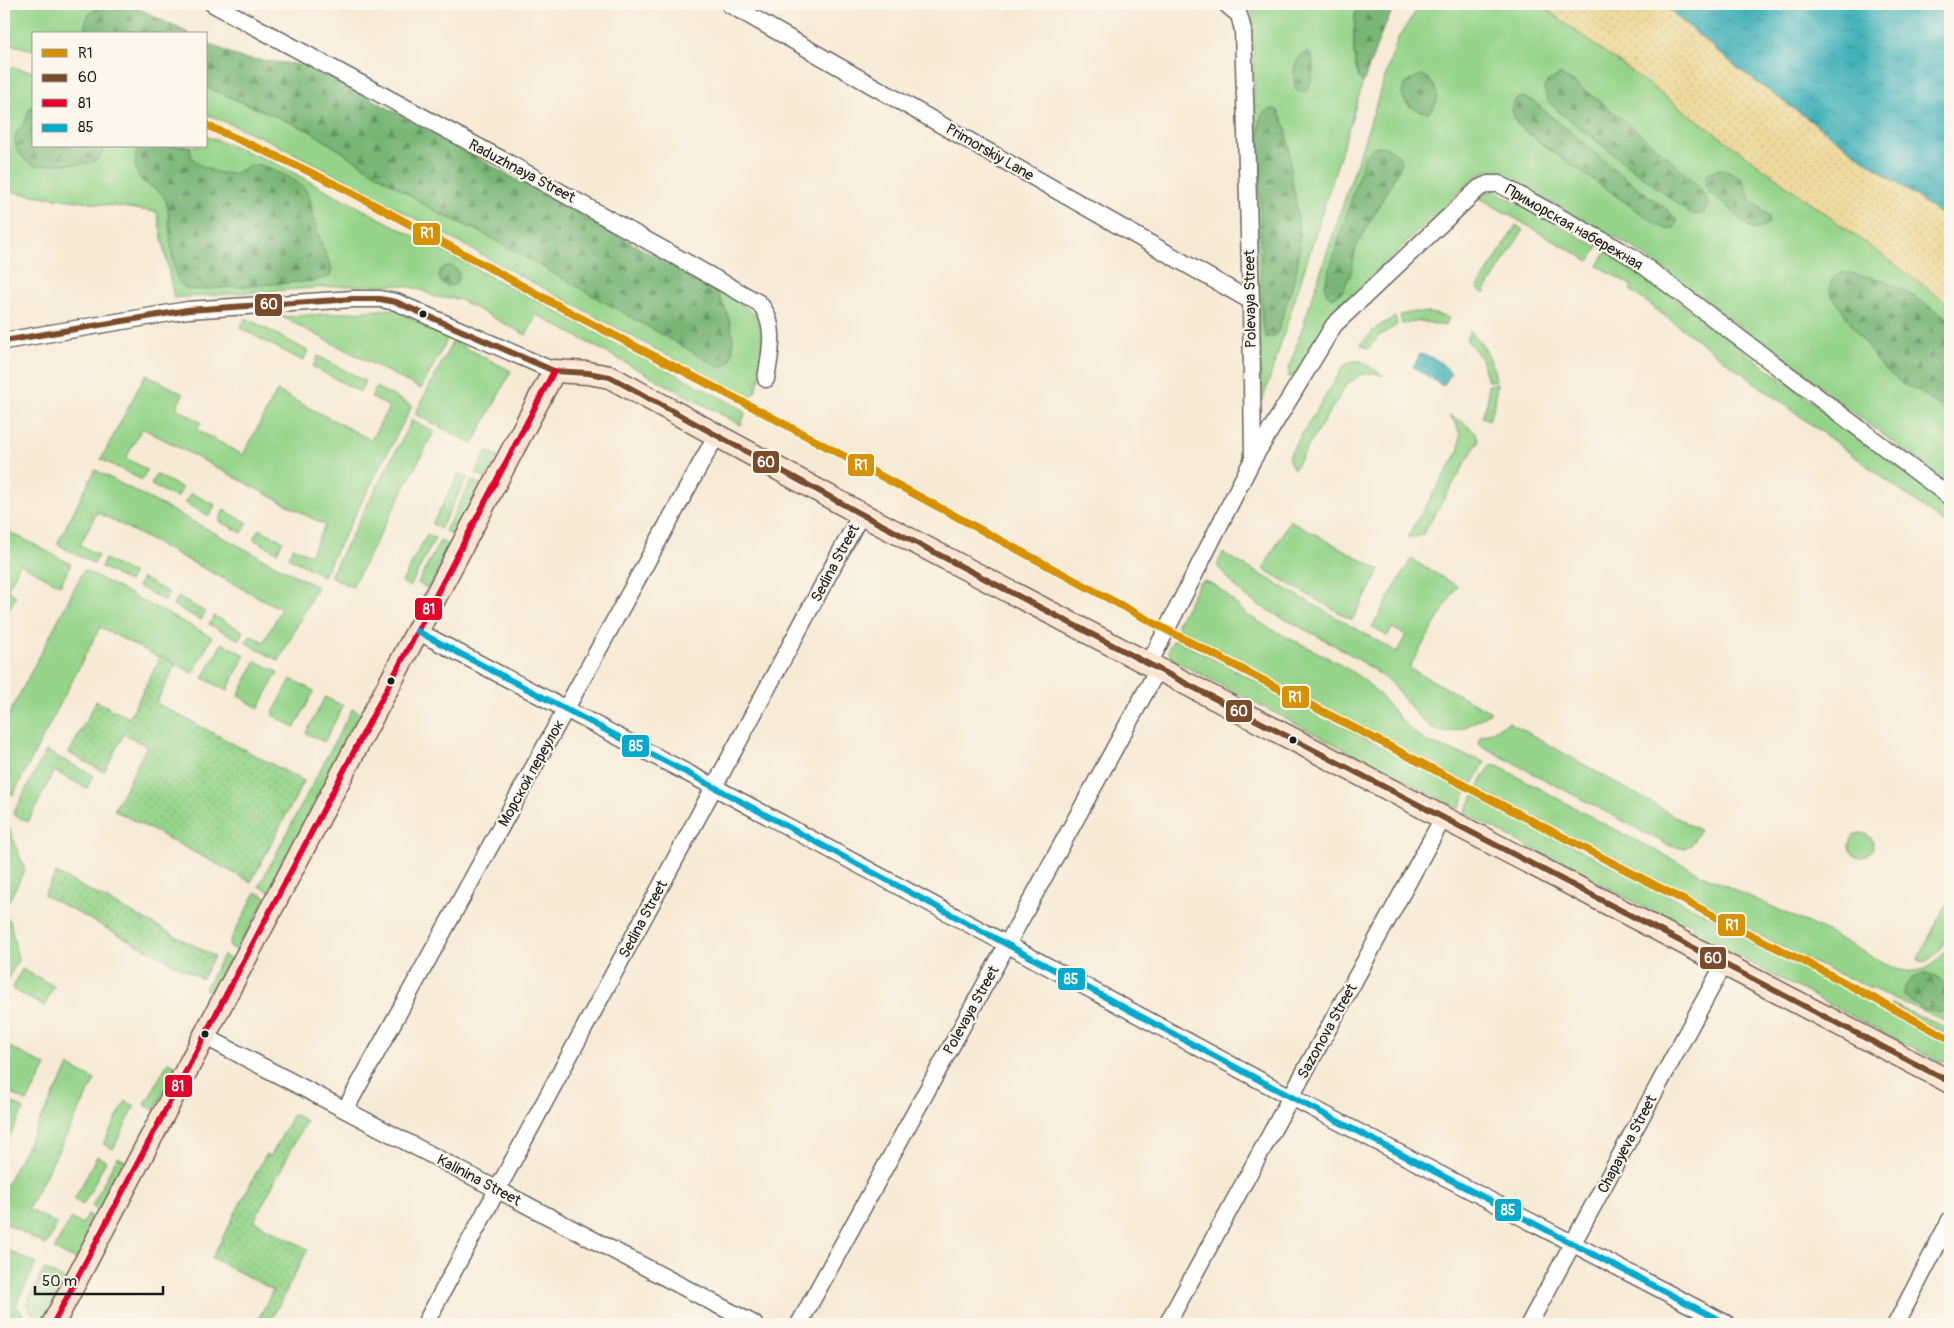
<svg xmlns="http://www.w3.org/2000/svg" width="1954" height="1328" viewBox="0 0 1954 1328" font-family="Pangolin,sans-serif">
<defs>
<pattern id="forest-firs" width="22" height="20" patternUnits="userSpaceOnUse" patternTransform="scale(1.25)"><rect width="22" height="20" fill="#78b676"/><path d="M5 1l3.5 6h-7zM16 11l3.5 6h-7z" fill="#629360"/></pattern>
<pattern id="sand-dots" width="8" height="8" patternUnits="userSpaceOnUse" patternTransform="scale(1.25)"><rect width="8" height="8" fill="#eeda9e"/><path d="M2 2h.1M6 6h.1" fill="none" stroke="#ccba88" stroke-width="1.8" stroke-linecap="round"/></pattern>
<pattern id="park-dots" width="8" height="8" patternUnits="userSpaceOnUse" patternTransform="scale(1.25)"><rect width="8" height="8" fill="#95d48a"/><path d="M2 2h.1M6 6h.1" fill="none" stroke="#80b576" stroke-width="1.8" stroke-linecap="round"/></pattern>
<pattern id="water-ripples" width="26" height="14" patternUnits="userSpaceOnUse" patternTransform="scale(1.25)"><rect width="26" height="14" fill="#40b1b8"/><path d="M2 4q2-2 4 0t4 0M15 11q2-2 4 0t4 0" fill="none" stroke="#358f95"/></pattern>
</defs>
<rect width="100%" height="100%" fill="#fbf7ec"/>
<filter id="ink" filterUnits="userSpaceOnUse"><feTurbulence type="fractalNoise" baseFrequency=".02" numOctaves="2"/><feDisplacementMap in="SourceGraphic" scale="10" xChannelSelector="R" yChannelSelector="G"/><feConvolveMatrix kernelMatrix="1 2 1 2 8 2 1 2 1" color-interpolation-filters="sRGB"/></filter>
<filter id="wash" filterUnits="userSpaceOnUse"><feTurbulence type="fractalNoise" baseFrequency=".0096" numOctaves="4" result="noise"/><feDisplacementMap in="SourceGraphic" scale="20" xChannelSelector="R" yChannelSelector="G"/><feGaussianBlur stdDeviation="1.12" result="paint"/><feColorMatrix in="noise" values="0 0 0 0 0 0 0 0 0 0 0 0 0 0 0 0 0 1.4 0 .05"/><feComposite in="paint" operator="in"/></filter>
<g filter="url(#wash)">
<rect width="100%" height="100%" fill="#f7ead5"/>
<!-- green -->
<path fill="#95d48a" stroke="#587853" d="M4,4H106L102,5L85,25L86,34H34V50L4,43Z
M1252,4H1356C1355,23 1349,68 1363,83L1263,400L1261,401Z
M1421,4H1539L1950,305V485L1634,248L1494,172L1488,170L1475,177L1331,315L1295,375L1289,378V368L1398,38Z
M4,66L34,72V146H206V136L273,162L742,409L745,414L741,425L537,315L526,335L458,299L435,297L419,289L400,285L340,286L174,298L157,212L4,191Z
M206,87L308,130L436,212L733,346L727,313L716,290C730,298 752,307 759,321C766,334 763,386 752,396C750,398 747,397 744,397L346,181L268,140L206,114Z
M1493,190L1598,247L1589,261L1478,197Z
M1516,225L1523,230L1484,293L1477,289Z
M1606,251L1637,270L1950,506V512L1944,523L1630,290L1632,286L1598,266Z
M394,309L448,338L421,389L282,317Z
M1414,312L1431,313L1449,318L1444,326L1421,321L1402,324L1400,315Z
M1395,317L1397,325L1379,336L1368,349L1361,344L1377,327Z
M246,318L308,351L303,361L240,328Z
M1470,331C1484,345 1493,360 1496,380L1488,381L1481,358L1466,339Z
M453,341L511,371L473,444L415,414Z
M318,356L365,381L360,392L313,367Z
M1352,361H1361L1384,376L1373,373L1362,374L1347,384L1294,469L1289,461V455L1345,364Z
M146,374L183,394L176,408L201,422L197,430L243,455L277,391L371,440L389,407L371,397L376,387L412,406L323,576L288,557L293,547L310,555L325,525L142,428L126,458L147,470L142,480L101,459Z
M1497,383L1495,404L1489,420L1482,417L1488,399V385Z
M1449,415C1459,421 1479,428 1478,442L1423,534L1416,537H1407L1459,451L1460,434L1456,424Z
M412,420L434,432L352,587L330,576Z
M487,451L498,457L486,479L476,473Z
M95,470L317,587L279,661L246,643L250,635L264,642L281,609L97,512L80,545L98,555L94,564L57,544Z
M156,474L182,488L177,498L151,485Z
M459,474L467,478L440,529L432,524Z
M472,480L483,486L456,537L445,531Z
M191,493L215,505L209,516L185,503Z
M224,510L248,523L242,533L219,521Z
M1290,520L1380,570L1352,620L1263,569Z
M259,529L283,541L277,552L253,539Z
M8,531L71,564L60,585L20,564L7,590L16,596L4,620V539Z
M427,534L435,538L410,587L402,582Z
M440,541L451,546L429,589L418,583Z
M1223,553L1397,652L1406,635L1392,628L1387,636L1372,627L1411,559L1457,586L1409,668L1491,712C1476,721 1458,735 1439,731C1419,725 1404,694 1388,681C1351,650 1302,629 1260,606L1242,594L1218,567V563Z
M105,559L133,574L129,582L101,567Z
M84,570L212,637L193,673L161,656L160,658L100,627L13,795L4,790V724Z
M142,578L169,593L165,601L137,586Z
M1204,581C1222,585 1235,606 1249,616C1286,640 1330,654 1365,681C1388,700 1402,727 1427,742L1485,762L1472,786L1180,633L1177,624L1199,583Z
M178,597L205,612L201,620L173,605Z
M214,616L243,631L239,640L209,624Z
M1175,639L1467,791L1459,809L1173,660L1168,651L1170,645Z
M222,643L245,655L227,691L203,678Z
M256,661L278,672L259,708L238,696Z
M291,679L314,691L295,727L272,715Z
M325,697L343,706L324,742L306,733Z
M352,709L362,714L269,891L259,886Z
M1509,722L1697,829L1699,831L1691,845L1684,848L1670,846L1478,744L1480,737Z
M46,751L93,775L87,788L54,771L28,822L13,814Z
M1491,765L1500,767L1606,825L1709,878L1821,929L1896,969C1922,976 1938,966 1950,942V1023L1807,960L1477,788Z
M1474,795L1821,974L1950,1044V1063L1946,1060L1939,1062L1693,933V925L1684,921L1676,924L1464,813Z
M4,815L25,870L6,906L4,905Z
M1849 845a12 12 0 1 1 24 0a12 12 0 1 1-24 0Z
M256,892L266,897L238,951L228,945Z
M1950,897C1950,906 1953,920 1950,929C1945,943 1933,967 1917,960Z
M4,917L10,920L18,960L4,986Z
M223,955L233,960L215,995L205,989Z
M22,969L54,986L44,1006L12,989Z
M1891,1004L1950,1029V1036L1890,1005Z
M4,1044L46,1066L27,1102L4,1089Z
M168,1062L177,1066L154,1110L145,1105Z
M69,1066L95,1080L28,1209L57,1224L46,1245L4,1222V1189Z
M4,1098L24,1109L4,1147V1128L10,1117L4,1114Z
M126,1101L135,1106L113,1149L103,1144Z
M97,1156L106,1161L83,1205L74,1200Z
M117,1157L127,1162L101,1211L92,1206Z
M88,1215L97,1220L76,1260L54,1249L71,1218L82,1224Z
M4,1248L36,1264L16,1305L25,1317L21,1324H4Z
M44,1269L67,1281L45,1324H31L35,1317L26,1305Z"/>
<!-- forest -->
<path fill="url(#forest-firs)" stroke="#4a6949" d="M106,4H129L190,34H86L85,25L89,14Z
M1356,4H1396L1383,29L1363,83C1349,68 1355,23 1356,4Z
M206,42L241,58L312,66L716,290C727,310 741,343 728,364L719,367L477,230L436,212L308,130L206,87Z
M1308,52C1317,60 1313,83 1306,91H1297C1291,80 1293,55 1308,52Z
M1423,75C1437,84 1444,101 1428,113C1421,111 1411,109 1406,103C1395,89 1410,77 1423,75Z
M1560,75C1577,79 1698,179 1706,197C1712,210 1701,219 1688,212L1559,112L1548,101L1544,89L1548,81Z
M1522,97L1533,101L1625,178L1669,211L1677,221L1675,227L1669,230L1658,225L1543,145L1517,124L1511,108L1515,100Z
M34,104V146H105C101,166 82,164 66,164C57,164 47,165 38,166C25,163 11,149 16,134C18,129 23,126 25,121C28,114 28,110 34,104Z
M1271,109L1277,110C1292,131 1288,157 1292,181C1296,204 1302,232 1299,257C1295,282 1285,307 1278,331L1274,337H1266L1262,323L1259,129C1260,118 1260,113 1271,109Z
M138,146H190C191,150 190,154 192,157C199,168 222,176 234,173C245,170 250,161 263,166C275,171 291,177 301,185C311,193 311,206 313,217C318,234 324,252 332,268L330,276L314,281L191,290C186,288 182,286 179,282C171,270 170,222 167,205C162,179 125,193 138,146Z
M1381,146C1393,149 1400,152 1401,165L1356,247L1351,273L1343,291L1336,296L1331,298L1326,293L1325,284L1365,155L1373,147Z
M1721,169L1729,171L1743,180L1749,198L1769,216V223L1756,230L1748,227L1728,207L1709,193L1705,184L1706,175L1709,172Z
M439 276a10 10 0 1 1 20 0a10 10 0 1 1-20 0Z
M1845,272L1883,280L1905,291L1950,320V414L1918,390L1903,385L1879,364L1831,294C1828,281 1833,275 1845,272Z
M1924,974C1936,976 1950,981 1950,995C1950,1004 1949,1007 1941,1012L1922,1009L1904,996C1903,983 1912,977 1924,974Z"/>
<!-- sand -->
<path fill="url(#sand-dots)" stroke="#857b5d" d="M1539,4H1662L1740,70L1950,221V305Z"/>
<!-- park -->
<path fill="url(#park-dots)" stroke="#587853" d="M161,656L176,664L156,703L304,781L251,882L114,810L147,746L124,734L104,772L69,753L96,701L129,718Z
M56,873L214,956L202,979L44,895Z
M293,1114L306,1121L254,1221L308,1249L269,1324H256L273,1290L212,1258L266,1154L271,1156Z"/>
<!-- water -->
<path fill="url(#water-ripples)" stroke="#2e666a" d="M1662,4H1950V221L1740,70Z
M1420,354C1434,357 1443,362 1451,374L1443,386L1413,367Z"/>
</g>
<g filter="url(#ink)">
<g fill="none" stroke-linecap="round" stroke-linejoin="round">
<defs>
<path id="street" d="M213,4L512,165L759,303C778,324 770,354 766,379
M729,4L1251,301
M1226,4L1239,15L1243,30L1251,301L1253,459
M4,341L188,310L353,299H380L396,302L554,371
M417,631L714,787L1276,1089L1727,1324
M1149,664L1253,459L1334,325L1479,188L1488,184H1499L1631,256L1950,497
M204,1036L754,1324
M345,1110L716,436
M425,1324L861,514
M799,1324L1158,669
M1167,1324L1443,818
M1529,1324L1724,964
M1896,1324L1950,1220"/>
<path id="secondary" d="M53,1324L554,371L588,373L610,377L861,514L1950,1082"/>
</defs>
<!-- street casing -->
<use href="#street" stroke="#69645d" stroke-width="19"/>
<!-- secondary casing -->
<use href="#secondary" stroke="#69645d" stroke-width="25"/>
<!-- street -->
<use href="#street" stroke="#fff" stroke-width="16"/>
<!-- secondary -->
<use href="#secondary" stroke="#fde4d1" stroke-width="22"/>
<defs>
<path id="bus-1" d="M4,341L188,310L353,299H380L396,302L554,371L588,373L610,377L861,514L1950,1082"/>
<path id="bus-2" d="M53,1324L554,371"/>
<path id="bus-3" d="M417,631L714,787L1276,1089L1727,1324"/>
</defs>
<!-- bus-1 casing -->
<use href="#bus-1" stroke="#fbf7ec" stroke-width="10"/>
<!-- bus-2 casing -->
<use href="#bus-2" stroke="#fbf7ec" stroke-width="10"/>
<!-- bus-3 casing -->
<use href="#bus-3" stroke="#fbf7ec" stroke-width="10"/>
<!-- bus-1 -->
<use href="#bus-1" stroke="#7a4b2a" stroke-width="6"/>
<!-- bus-2 -->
<use href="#bus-2" stroke="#e4002b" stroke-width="6"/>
<!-- bus-3 -->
<use href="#bus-3" stroke="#00a9ce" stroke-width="6"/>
<defs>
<path id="rail-1" d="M206,125L285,160L349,191L577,316L762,412L1165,629L1735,927L1821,970L1950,1039"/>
</defs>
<!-- rail-1 casing -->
<use href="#rail-1" stroke="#fbf7ec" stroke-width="11"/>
<!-- rail-1 -->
<use href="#rail-1" stroke="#d69104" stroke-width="8"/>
</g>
</g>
<!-- markers -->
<g fill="#1c1c1c" stroke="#fbf7ec" stroke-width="2">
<circle cx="423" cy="314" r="4.5"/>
<circle cx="391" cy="681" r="4.5"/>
<circle cx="1293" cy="740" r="4.5"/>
<circle cx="205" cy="1034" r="4.5"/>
</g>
<g text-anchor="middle" stroke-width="4.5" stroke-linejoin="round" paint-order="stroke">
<!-- street labels -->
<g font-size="15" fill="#1c1c1c" stroke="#fbf7ec">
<text transform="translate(990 152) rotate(30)" y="5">Primorskiy Lane</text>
<text transform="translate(522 171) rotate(28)" y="5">Raduzhnaya Street</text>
<text transform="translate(1574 227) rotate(30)" y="5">Приморская набережная</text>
<text transform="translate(1250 299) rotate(-91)" y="5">Polevaya Street</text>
<text transform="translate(835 563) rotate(-62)" y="5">Sedina Street</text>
<text transform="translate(531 773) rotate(-61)" y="5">Морской переулок</text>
<text transform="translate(643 919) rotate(-62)" y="5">Sedina Street</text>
<text transform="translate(971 1010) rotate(-61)" y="5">Polevaya Street</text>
<text transform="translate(1327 1031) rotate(-61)" y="5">Sazonova Street</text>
<text transform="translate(1627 1144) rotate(-62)" y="5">Chapayeva Street</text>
<text transform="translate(479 1180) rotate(28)" y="5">Kalinina Street</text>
</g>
</g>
<g stroke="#fbf7ec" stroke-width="2">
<rect x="412" y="222" width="29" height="24" rx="5" fill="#d69104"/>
<rect x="254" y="293" width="29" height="24" rx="5" fill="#7a4b2a"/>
<rect x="752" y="450" width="28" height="24" rx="5" fill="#7a4b2a"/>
<rect x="847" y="453" width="28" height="24" rx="5" fill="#d69104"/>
<rect x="414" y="597" width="29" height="24" rx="5" fill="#e4002b"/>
<rect x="1281" y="685" width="29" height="24" rx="5" fill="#d69104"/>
<rect x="1225" y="699" width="28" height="24" rx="5" fill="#7a4b2a"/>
<rect x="621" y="734" width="29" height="24" rx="5" fill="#00a9ce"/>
<rect x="1717" y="913" width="29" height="24" rx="5" fill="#d69104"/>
<rect x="1699" y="946" width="28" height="24" rx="5" fill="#7a4b2a"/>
<rect x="1057" y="967" width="29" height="24" rx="5" fill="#00a9ce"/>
<rect x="164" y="1074" width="29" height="24" rx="5" fill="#e4002b"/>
<rect x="1494" y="1198" width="28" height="24" rx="5" fill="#00a9ce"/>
</g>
<g font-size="14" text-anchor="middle" font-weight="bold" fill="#fff">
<text x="427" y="238">R1</text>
<text x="269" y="309">60</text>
<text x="766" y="467">60</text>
<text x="861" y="470">R1</text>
<text x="429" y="614">81</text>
<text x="1295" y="702">R1</text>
<text x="1239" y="716">60</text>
<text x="636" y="751">85</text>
<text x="1732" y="930">R1</text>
<text x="1713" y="963">60</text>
<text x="1071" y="984">85</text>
<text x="178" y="1091">81</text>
<text x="1508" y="1215">85</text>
</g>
<!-- margin -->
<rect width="1954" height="1328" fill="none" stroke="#fbf7ec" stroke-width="20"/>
<!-- legend -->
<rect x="32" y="32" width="175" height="115" fill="#fbf7ec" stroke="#a29f99"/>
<rect x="42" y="49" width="25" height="8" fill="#d69104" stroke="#a29f99"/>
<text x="78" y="58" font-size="15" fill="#1c1c1c">R1</text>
<rect x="42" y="74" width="25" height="8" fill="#7a4b2a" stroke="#a29f99"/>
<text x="78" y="82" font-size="15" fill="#1c1c1c">60</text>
<rect x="42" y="99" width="25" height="8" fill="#e4002b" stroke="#a29f99"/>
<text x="78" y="108" font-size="15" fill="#1c1c1c">81</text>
<rect x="42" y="124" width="25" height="8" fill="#00a9ce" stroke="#a29f99"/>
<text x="78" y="132" font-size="15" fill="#1c1c1c">85</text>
<!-- scale -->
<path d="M35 1286v8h128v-8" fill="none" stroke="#1c1c1c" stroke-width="2.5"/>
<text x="42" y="1286" font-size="15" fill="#1c1c1c" stroke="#fbf7ec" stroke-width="4" paint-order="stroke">50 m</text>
</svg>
